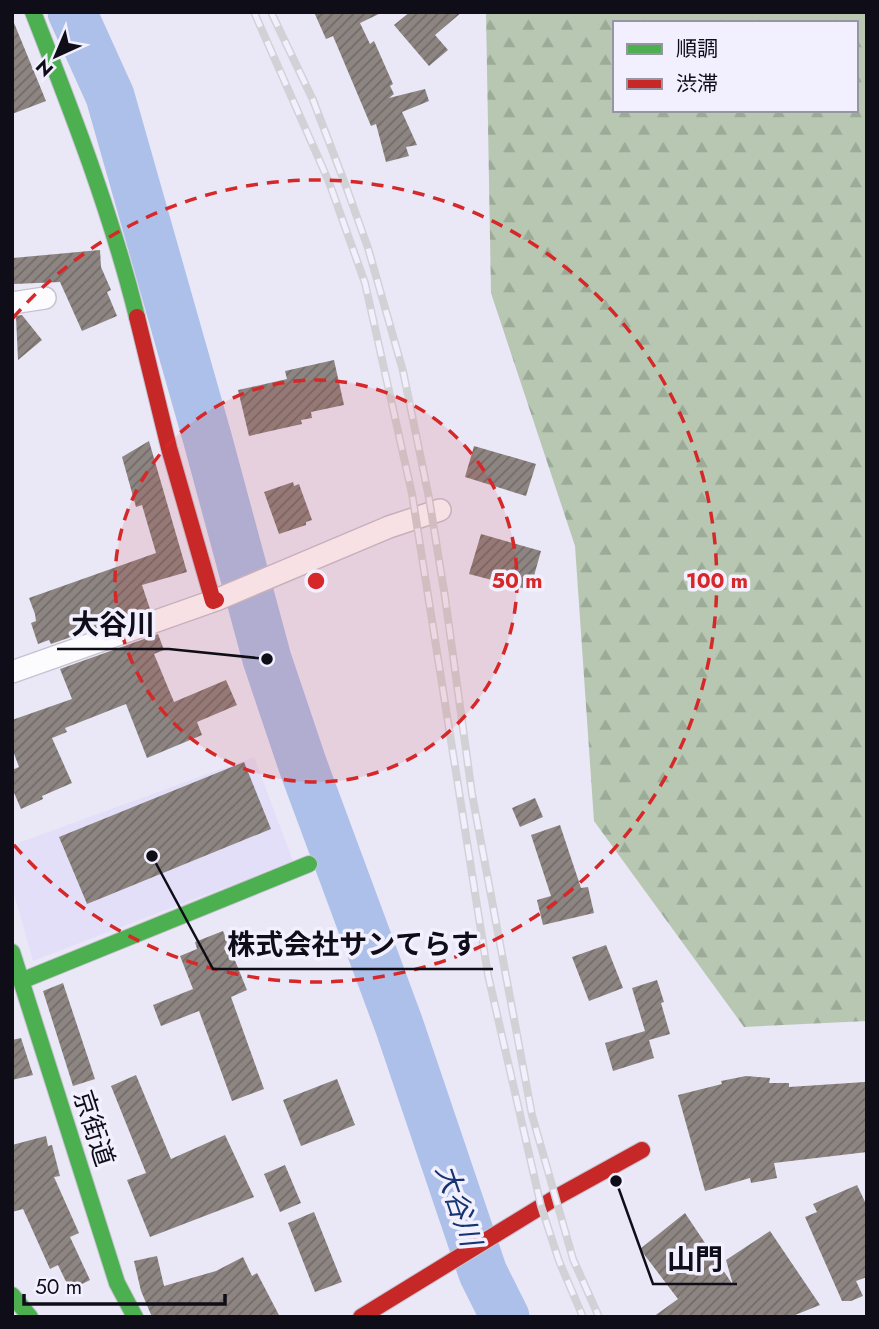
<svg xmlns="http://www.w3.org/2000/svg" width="879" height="1329" viewBox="0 0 879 1329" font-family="Jost,'Noto Sans JP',sans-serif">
<defs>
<pattern id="forest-firs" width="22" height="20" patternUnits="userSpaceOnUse" patternTransform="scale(1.75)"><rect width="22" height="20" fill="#b7c7b1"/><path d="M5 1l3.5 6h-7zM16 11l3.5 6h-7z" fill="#9caa98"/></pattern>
<pattern id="building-hatch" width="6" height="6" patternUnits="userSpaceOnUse" patternTransform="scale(1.75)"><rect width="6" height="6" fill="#8d8581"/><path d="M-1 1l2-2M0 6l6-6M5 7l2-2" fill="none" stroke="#726b69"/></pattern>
</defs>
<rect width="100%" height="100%" fill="#eae7f7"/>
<!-- built -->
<path fill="#e4dff9" d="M254,757L293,861L33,961L12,887V851L18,843Z"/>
<!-- forest -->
<path fill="url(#forest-firs)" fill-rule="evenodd" d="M486,12H867V1021L744,1027L594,821L575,546L491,293ZM615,23H856V110H615Z"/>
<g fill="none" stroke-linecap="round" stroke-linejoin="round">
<!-- river -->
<path stroke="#acc0e9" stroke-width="49" d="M72,12L110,96L207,437L267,659L303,766L399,1025L483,1273L505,1317"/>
</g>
<!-- building -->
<path fill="url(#building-hatch)" d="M314,12H383L360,23L370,44L374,41L393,84L390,86L394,94L389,98L425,89L429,101L402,112L417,145L406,147L409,156L386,162L376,124L371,126L333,36L326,39Z
M410,12H462L435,35L448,50L429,66L394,25Z
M12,18L46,101L12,114Z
M100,250L101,267L111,290L107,292L117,316L82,331L60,282L14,284L13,258Z
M22,315L42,340L18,360L16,316Z
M334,360L344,405L311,412L312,418L301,420L302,424L249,436L238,390L287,379L285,371Z
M149,441L187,572L142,585L150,609L51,644L49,640L38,644L31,623L36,621L35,614L29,598L156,553L142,505L136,507L122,457Z
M474,446L536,464L526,496L465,477Z
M293,482L294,486L299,484L312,520L306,522V525L279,534L264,492Z
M481,534L541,551L530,590L469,574Z
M158,634L164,650L154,654L174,702L226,680L237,705L197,722L202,735L147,758L126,704L65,728L67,732L52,738L72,783L42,796L43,799L21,809L12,788V770L19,767L12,748V720L72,699L60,669Z
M244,762L271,829L87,904L59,837Z
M535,798L543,817L520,827L512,808Z
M560,825L581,888L588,887L594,913L543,925L537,900L551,896L531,835Z
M223,931L247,990L231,997L264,1089L232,1101L199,1011L161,1026L153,1005L193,989L180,956L197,949L195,942Z
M606,945L623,988L589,1001L572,957Z
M657,980L664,1002L661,1003L670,1034L649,1040L654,1058L613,1071L605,1043L645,1031L632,988Z
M63,983L95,1079L73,1086L43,991Z
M21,1038L33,1075L12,1080V1040Z
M136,1075L171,1159L225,1135L254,1197L150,1237L127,1180L146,1173L111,1086Z
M746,1076L770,1078L769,1083H789V1087L865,1082L867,1152L774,1163L777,1178L751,1183L750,1178L705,1191L678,1095L722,1084L721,1081Z
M337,1079L355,1125L301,1146L283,1100Z
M46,1136L48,1146L52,1145L60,1176L54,1177L79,1233L70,1237L90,1280L70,1290L58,1265L50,1269L23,1209L12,1212V1145Z
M285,1165L301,1203L280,1212L264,1174Z
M857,1185L867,1206V1277L856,1281L863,1296L851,1301H842L805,1217L817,1212L813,1204Z
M314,1212L342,1282L315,1292L288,1223Z
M685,1213L733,1285L726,1260L770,1231L820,1305L790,1317H653L678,1299L640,1249Z
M157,1256L164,1286L216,1271L243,1257L252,1276L257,1273L280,1317H152L141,1291L134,1261Z"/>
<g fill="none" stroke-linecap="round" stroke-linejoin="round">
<defs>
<path id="street" d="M12,303L45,298
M216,600L389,527L440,510
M12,672L213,601"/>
<path id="fast" d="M33,12C72,112 111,212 137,317
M12,952L117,1283L135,1317
M21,981L309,864
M12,1295L30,1317"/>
<path id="jam" d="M137,317L169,448L213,601L216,600
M361,1317L555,1198L642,1150"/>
</defs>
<!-- street casing -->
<use href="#street" stroke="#c5c3d0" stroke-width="24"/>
<!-- fast casing -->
<use href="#fast" stroke="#c5c3d0" stroke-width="18"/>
<!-- jam casing -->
<use href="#jam" stroke="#c5c3d0" stroke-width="18"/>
<!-- street -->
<use href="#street" stroke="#fcfbfe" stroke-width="21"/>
<!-- fast -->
<use href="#fast" stroke="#4caf50" stroke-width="16"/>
<!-- jam -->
<use href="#jam" stroke="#c62828" stroke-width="16"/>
<defs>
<path id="rail" d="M254,12L329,182L365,283L412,494L488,975L541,1206L559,1261L583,1317
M271,12L313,100L347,189L368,248L403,371L429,498L445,597L472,794L532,1115L573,1259L599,1317"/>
</defs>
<!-- rail casing -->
<use href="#rail" stroke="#d2d2d6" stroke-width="8"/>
<!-- rail -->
<use href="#rail" stroke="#f2f0fe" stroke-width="5" stroke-dasharray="16" stroke-linecap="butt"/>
</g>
<!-- distance rings -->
<circle cx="316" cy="581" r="201" fill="#d62828" fill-opacity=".12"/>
<g fill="none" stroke="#d62828" stroke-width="3.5" stroke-dasharray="12 9">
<circle cx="316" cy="581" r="201"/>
<path d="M13 318A401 401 0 1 1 13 844"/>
</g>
<g text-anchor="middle" stroke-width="7" stroke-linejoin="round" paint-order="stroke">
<!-- street labels -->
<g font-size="26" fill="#0f0d18" stroke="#f2f0fe">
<text transform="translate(94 1128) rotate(72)" y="9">京街道</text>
</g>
<!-- water labels -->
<g font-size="28" font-style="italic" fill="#153471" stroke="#f2f0fe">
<text transform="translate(459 1205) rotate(71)" y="10">大谷川</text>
</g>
</g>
<circle cx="316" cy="581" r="10" fill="#d62828" stroke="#f2f0fe" stroke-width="3.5"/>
<g font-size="21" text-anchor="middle" font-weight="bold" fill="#d62828" stroke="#f2f0fe" stroke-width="7" stroke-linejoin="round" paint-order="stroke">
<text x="517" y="588">50 m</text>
<text x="717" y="588">100 m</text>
</g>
<!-- callouts -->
<path fill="none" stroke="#0f0d18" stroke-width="2.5" d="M267 659L169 649H57M152 856L213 969H493M616 1181L653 1284H737"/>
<g fill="#0f0d18" stroke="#f2f0fe" stroke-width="2.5">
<circle cx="267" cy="659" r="7"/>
<circle cx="152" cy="856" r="7"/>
<circle cx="616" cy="1181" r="7"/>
</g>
<g font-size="28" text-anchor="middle" font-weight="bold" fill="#0f0d18" stroke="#f2f0fe" stroke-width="7" stroke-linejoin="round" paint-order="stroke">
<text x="113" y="634">大谷川</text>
<text x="353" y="954">株式会社サンてらす</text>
<text x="695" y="1269">山門</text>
</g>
<!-- border -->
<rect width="879" height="1329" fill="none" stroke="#0f0d18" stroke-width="28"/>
<!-- legend -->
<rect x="613" y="21" width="245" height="91" fill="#f2f0fe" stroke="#9795a2" stroke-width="2"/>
<rect x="627" y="44" width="35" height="10" fill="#4caf50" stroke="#9795a2" stroke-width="2"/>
<text x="676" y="56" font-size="21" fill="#0f0d18">順調</text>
<rect x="627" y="79" width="35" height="10" fill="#c62828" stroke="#9795a2" stroke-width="2"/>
<text x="676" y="91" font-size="21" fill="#0f0d18">渋滞</text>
<!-- north arrow -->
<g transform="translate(56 56) rotate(224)" stroke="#f2f0fe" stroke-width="5" paint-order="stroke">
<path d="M0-5L12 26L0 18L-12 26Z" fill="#0f0d18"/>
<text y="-10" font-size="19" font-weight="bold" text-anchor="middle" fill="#0f0d18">N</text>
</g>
<!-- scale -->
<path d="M24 1294v10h201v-10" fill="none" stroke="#0f0d18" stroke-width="3.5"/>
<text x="35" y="1294" font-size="21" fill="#0f0d18" stroke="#f2f0fe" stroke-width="5" paint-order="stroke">50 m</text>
</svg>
